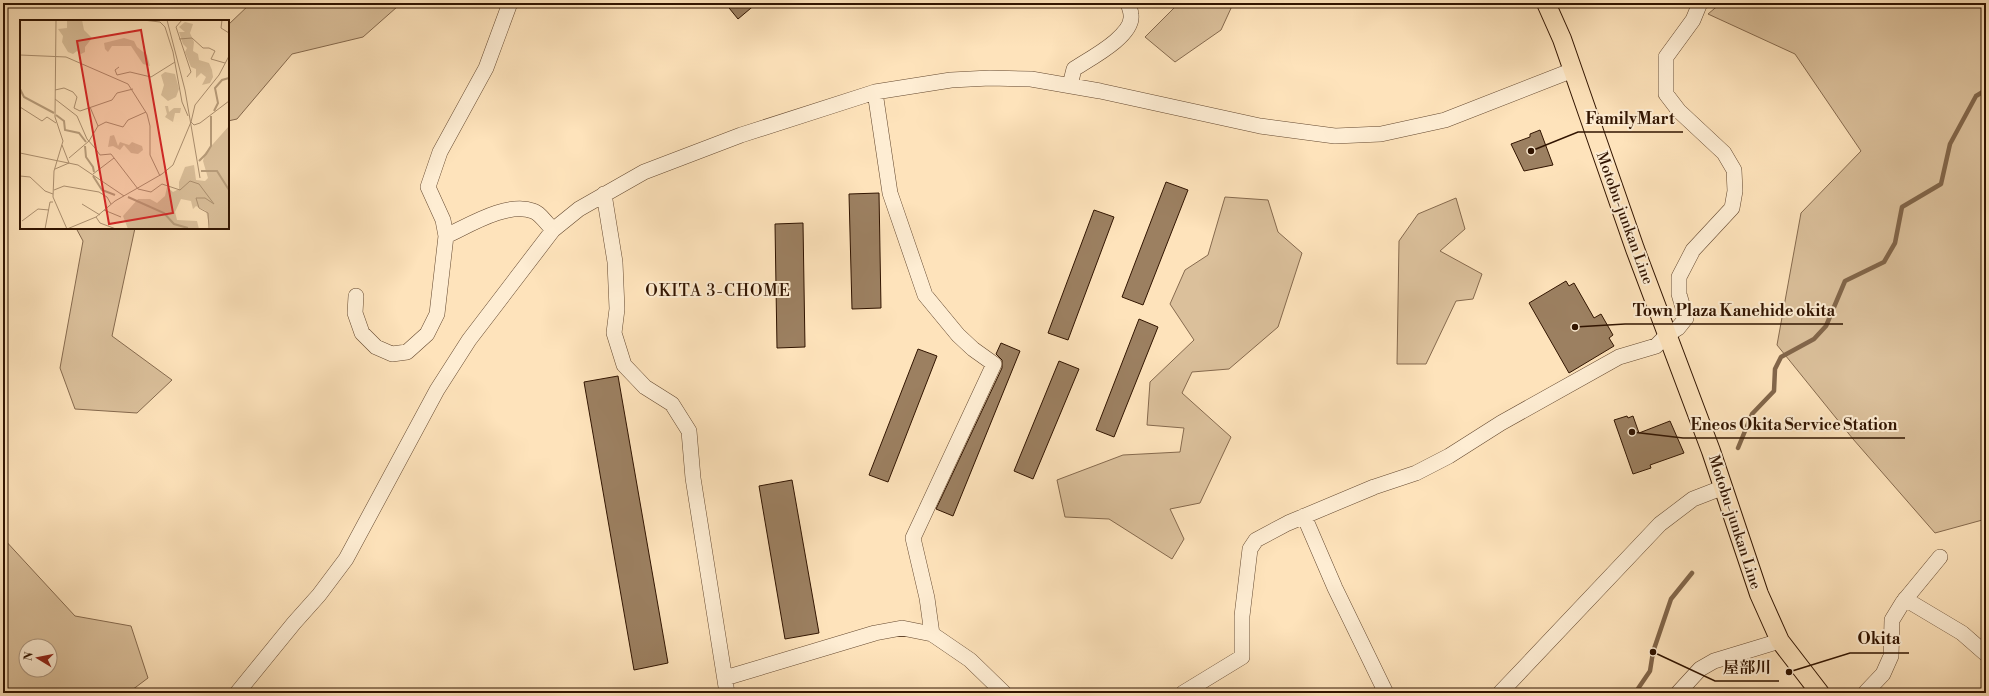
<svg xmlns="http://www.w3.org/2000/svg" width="1989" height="696" viewBox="0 0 1989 696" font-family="'Libre Bodoni','Noto Serif JP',serif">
<rect width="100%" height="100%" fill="#fee3bb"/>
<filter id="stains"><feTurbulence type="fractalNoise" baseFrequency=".005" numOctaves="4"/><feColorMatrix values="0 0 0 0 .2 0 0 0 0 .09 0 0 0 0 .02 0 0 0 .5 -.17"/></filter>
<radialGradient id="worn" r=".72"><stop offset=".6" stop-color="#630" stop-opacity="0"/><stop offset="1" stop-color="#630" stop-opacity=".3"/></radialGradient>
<!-- green -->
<path fill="#dbc09b" stroke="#866a4e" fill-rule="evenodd" d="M251,3H398L397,7L363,37L292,54L237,119L228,121V25Z
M1179,3H1227L1232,6L1221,30L1175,62L1145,37Z
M1721,3H1986V519L1935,533L1853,439L1777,345L1801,213L1861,151L1795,54L1708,14Z
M1225,197L1268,200L1278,232L1302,253L1278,327L1229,369L1192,372L1182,393L1231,437L1200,503L1170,509L1184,539L1172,559L1109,519L1065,517L1057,480L1123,455L1180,452L1184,428L1147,425L1150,382L1194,340L1170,304L1185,270L1208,255Z
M1456,198L1465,229L1440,251L1482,274L1473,299L1456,301L1426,364H1397L1399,241L1418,214Z
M76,228H135L112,336L172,380L137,413L75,409L60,368L83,241Z
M3,538L75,616L131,626L148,678L128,693H3ZM26,646H50V670H26Z"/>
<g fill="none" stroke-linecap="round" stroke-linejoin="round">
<!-- stream -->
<path stroke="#82664a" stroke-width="4.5" d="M1738,448L1752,414L1774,391L1775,369L1781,357L1814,339L1826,326L1845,281L1884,262L1895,243L1902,207L1941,184L1950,144L1976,96L1986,90
M1635,693L1650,671L1653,652L1671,599L1692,573"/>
</g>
<!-- building -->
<path fill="#9c8061" stroke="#311400" d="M725,3H757L738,19Z
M1540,130L1553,165L1524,171L1511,144L1530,137V134Z
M1166,182L1188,190L1143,305L1122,297Z
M879,193L881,308L852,309L849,194Z
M1094,210L1114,217L1068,340L1048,333Z
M803,223L805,347L777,348L775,224Z
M1566,281L1569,286L1574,283L1594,318L1601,314L1613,335L1609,338L1614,346L1569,373L1529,303Z
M1139,319L1158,327L1114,437L1096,430Z
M1001,343L1020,351L953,516L936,509L1002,368V360L996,354Z
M918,349L937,356L888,482L869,475Z
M1059,361L1079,369L1033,479L1014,471Z
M618,376L668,663L634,670L584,382Z
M1627,416L1628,418L1633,416L1639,433L1670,421L1684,453L1650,465L1651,468L1633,474L1614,420Z
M792,480L819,633L785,639L759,486Z"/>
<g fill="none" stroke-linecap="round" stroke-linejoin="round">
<defs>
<path id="minor" d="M1070,85L1074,69C1089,59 1134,36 1131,15C1131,11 1129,7 1128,3
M875,92L890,193L925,295L958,335L973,349L994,364L913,538L927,598L932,634
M604,194L615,262L617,309L614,333L624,365L645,387L672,404L689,431L693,478L727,693
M446,236C468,226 508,201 533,211C540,213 547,224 553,230
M356,296L355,313L362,333L376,347L392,354L407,352L427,334L437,314L446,236L443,220L428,187L440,152L486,68L510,3
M1304,516L1335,588L1386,693
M1905,599L1962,633L1986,654
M725,678L875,633L902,628L932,634L970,660L1004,693
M237,693L294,623L319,595L346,559L437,390L469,340L553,230L579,209L644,172L741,135L875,92L951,80L990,78L1031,79L1100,91L1260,126L1335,136L1381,134L1445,120L1573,70
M1183,693L1242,657V616L1250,549L1256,540L1288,523L1374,487L1416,473L1449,456L1501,423L1619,357L1656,346L1667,335L1678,328L1686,318L1679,294V277L1693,250L1732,208L1735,191L1734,170L1724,153L1679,111L1666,94V57L1693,20L1700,3
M1500,693L1660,524L1693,499L1724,487
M1678,693L1700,669L1714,661L1780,641
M1865,693L1883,674L1891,656L1892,620L1903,602L1940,557"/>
<path id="major" d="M1546,3L1562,39L1635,249L1711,451L1759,594L1780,641L1820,693"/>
</defs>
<!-- minor casing -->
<use href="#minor" stroke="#64482f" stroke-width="16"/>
<!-- major casing -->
<use href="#major" stroke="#311400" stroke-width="20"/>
<!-- minor -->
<use href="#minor" stroke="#feedd3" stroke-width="15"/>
<!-- major -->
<use href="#major" stroke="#fee3bb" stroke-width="18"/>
</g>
<g text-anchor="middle" stroke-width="4" stroke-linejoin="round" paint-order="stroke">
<!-- street labels -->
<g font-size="15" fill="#311400" stroke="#feedd3">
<text transform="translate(1625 218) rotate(70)" y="5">Motobu-junkan Line</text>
<text transform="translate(1735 522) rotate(72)" y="5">Motobu-junkan Line</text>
</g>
<!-- neighbourhood labels -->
<g font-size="16" letter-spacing="1" fill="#311400" stroke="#feedd3">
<text x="718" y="296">OKITA 3-CHOME</text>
</g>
</g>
<!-- overview -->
<g transform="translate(20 20)">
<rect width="209" height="209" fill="#fee3bb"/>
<path d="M47,0H62L64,10L72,18L65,27V32L61,34L57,31L53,34L48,32L42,22L43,16L38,9L47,8ZM165,2L173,4L170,13L174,22L173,31L178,34L179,40L189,43L192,50L193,57L190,63L182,65L186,57L181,53L176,58V49L171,47L165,32L167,28L163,24L159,12H165L159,7ZM104,18L114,21L117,27L127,35L130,46L123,44L111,26H92L88,32L85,29L84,23ZM145,52L155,54L159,69L156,77L148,81L141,75L144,65L141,55ZM145,86H148L149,92L154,88H161L160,93H155L153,102L145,97L147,94ZM209,106V209H190L186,191L176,186L173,189L171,181L161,179L155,192L157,200L177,201L179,209H108L103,196L118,179H130L137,183L145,176L147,167L153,172L159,169V162L165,147L174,145L176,160L185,161L188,158L183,141L185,133ZM94,115L98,126L100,122L109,125L112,122L122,126L123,130L118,134L111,133L104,125L100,130L93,126L88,127L90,116Z" fill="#dbc09b"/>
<path fill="none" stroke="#b89d7b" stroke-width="2" d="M0,69L4,77L34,93M194,91L198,83L195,68L202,60L209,58M36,95L44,101L45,110L59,113L66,122M65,126L66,137L73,147L74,152M179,141L186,134L191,126V96M181,151H197L209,170M73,156L82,170L95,175M108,177L144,193L154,204L168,208"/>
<path fill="none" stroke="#ac9070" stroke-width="1" d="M36,0L35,97L43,121L34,151L33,177L47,209M123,0L140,2L145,7L153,32L162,82L168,96M147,0L165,70L180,158M162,0L156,7L171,52L167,57M202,0L201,8L209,13M159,19L172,18L183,28H189L195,31L191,39L205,43M0,35L46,37L108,64L127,94L130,106V135L140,156M99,47L95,50L97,55L110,52L131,57L155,42M35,70L44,68L53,72L57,77L54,88L60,91L92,80L97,73L113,69M35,79L57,96L67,119L75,128L80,135L91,134L118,169L131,172L142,164L160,170L170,161L179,164L194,184L185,178H176L179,188L188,193L189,208M0,87L22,101L27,97L36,103M171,102L174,105L180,103L209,81M78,106L86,102L103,107L108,100L126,92M0,133L58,145L104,176M49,138L69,121L78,106L70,87M35,149L49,143L42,125M73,154L94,138M0,156L10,157L25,171L33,174M34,170L44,166L79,172L87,177L91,184M62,184L80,195M84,190L101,197M76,197L80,203L96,209M2,201L18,189L29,190M25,209L30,182H33M47,209L76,197L95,181L142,154L153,145L171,102L175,85L199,55L209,36"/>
<path fill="#d62828" fill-opacity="0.15" stroke="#d62828" stroke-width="2" d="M121,10L153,193L89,204L57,21Z"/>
<rect width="209" height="209" fill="none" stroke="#311400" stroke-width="2"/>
</g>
<!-- callouts -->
<path fill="none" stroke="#311400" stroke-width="1.5" d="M1531 151L1578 132H1683M1575 327L1625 324H1843M1632 432L1683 438H1905M1789 672L1850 653H1909M1653 652L1715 681H1779"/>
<g fill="#311400" stroke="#feedd3" stroke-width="1.5">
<circle cx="1531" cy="151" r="4"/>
<circle cx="1575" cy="327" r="4"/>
<circle cx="1632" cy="432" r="4"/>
<circle cx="1789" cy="672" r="4"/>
<circle cx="1653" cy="652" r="4"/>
</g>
<g font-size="16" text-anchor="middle" font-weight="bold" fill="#311400" stroke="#feedd3" stroke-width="4" stroke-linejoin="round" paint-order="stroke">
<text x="1630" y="124">FamilyMart</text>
<text x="1734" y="316">Town Plaza Kanehide okita</text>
<text x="1794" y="430">Eneos Okita Service Station</text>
<text x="1879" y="644">Okita</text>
<text x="1747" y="673">屋部川</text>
</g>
<!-- margin -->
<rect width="1989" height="696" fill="none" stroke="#fee3bb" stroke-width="16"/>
<rect x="4" y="4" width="1981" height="688" fill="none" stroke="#311400" stroke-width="2"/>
<rect x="8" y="8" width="1973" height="680" fill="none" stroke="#311400"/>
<!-- north arrow -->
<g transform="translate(38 658) rotate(280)"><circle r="19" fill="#feedd3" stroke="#ac967f"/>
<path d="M0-3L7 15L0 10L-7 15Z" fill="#8f2418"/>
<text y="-6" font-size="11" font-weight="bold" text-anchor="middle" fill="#311400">N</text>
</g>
<rect width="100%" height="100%" filter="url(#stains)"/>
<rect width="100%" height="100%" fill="url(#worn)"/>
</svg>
